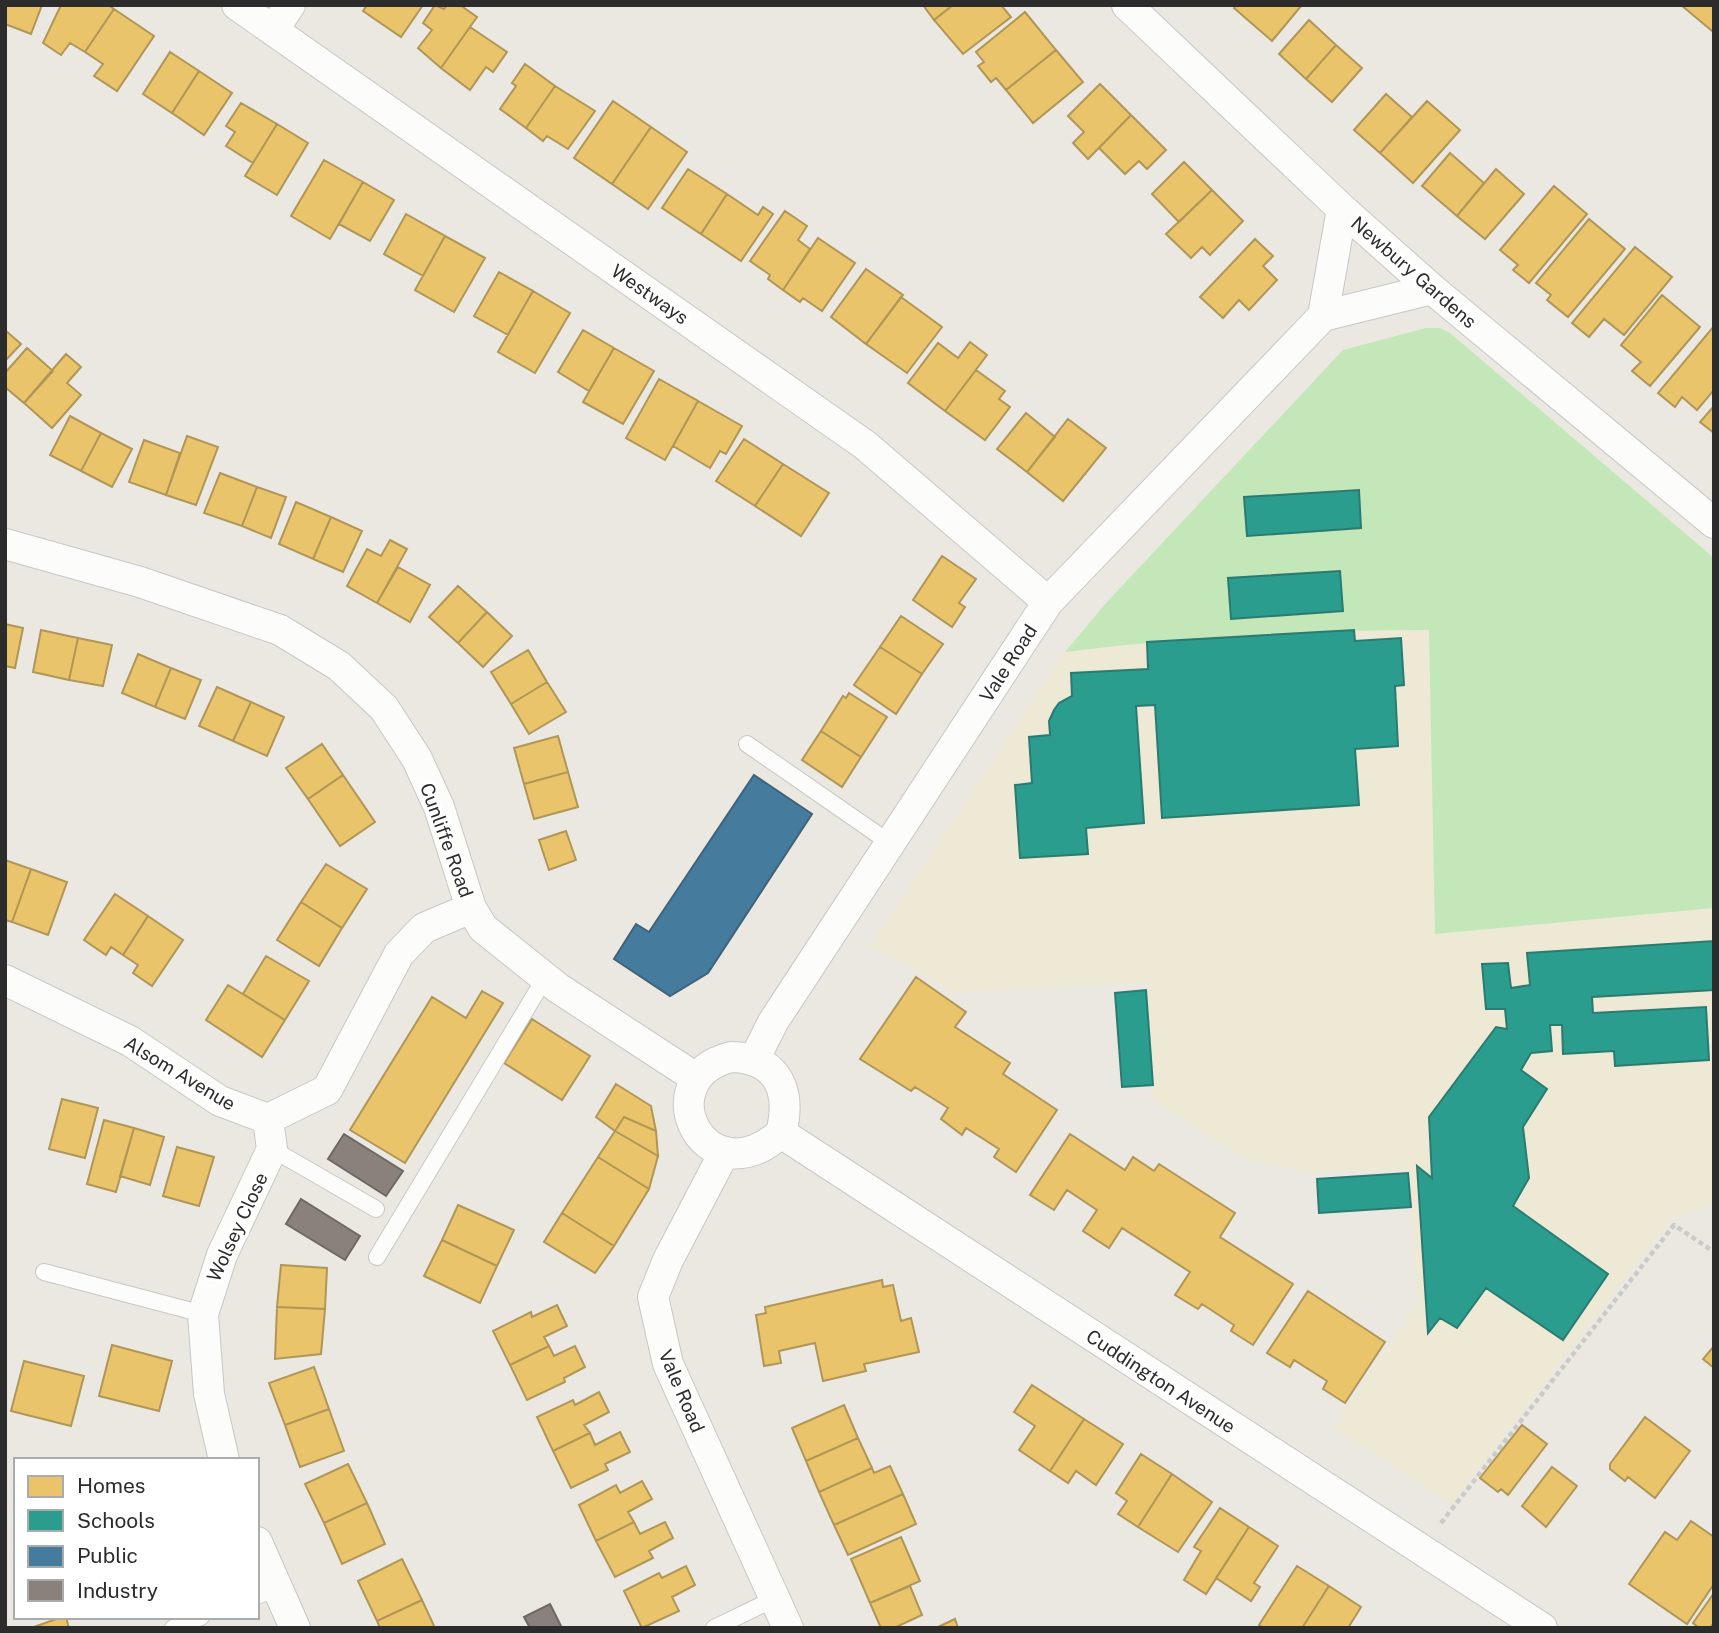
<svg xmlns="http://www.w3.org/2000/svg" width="1719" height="1633" viewBox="0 0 1719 1633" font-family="'Public Sans',sans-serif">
<rect width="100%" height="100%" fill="#eae8e1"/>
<!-- education -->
<path fill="#ede9d5" d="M1426,328H1440L1450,333L1714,558V1206L1673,1216L1452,1504L1333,1428L1417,1304L1408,1169L1307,1172L1244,1159L1153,1100L1146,983L955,992L870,946L1061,658L1106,603L1343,350Z"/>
<!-- green -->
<path fill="#c4e7b9" d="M1426,328H1440L1450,333L1714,558V908L1435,934L1429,630C1307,630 1185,637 1065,652L1106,603L1343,350Z"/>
<!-- homes -->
<path fill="#e9c46a" stroke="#b09657" stroke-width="2" d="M5,5H42L31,34L5,24Z
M61,5H108L114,9L85,52L70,43L61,55L43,43Z
M367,5H423L401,37L363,11Z
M435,5L444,9L447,5H460L477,17L441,68L418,48L432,30L423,23Z
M923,5H953L934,20Z
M953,5H1001L1011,17L963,54L934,20Z
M1236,5H1302L1272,41L1234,8Z
M1681,5H1714V29L1712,31Z
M114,9L154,36L117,91L94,76L103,64L85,52Z
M1025,12L1056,50L1006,90L996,78L991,82L978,66L984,62L976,52Z
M1309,20L1336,45L1306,79L1279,54Z
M470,27L507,52L493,72L486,67L470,90L441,68Z
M1336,45L1362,68L1332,102L1306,79Z
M1056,50L1083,82L1033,123L1006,90Z
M170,52L199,71L172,113L143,94Z
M525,64L555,86L526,128L500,109L516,86L512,83Z
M199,71L232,93L204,135L172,113Z
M1100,84L1131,115L1088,159L1073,143L1084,132L1068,116Z
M555,86L595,111L568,149L547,136L543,141L526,128Z
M1386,94L1412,117L1380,153L1354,130Z
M613,101L651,127L612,184L574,158Z
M1427,101L1460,130L1413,183L1380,153Z
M241,103L277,124L253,163L226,146L235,132L226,126Z
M1131,115L1166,150L1147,169L1139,161L1125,174L1099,148Z
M277,124L308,143L277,195L245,176Z
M651,127L687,152L648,209L612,184Z
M1450,153L1484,183L1457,216L1422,186Z
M324,160L363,182L330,239L291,216Z
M1184,162L1212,190L1179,222L1152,194Z
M688,169L727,194L701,234L662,208Z
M1496,169L1524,194L1485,239L1457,216Z
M363,182L394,200L370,241L339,224Z
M1554,186L1587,214L1529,283L1513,270L1518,265L1500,250Z
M1212,190L1243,221L1210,255L1202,247L1191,258L1166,234Z
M727,194L758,215L763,207L773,214L741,261L701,234Z
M785,211L807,226L798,240L810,249L783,290L768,279L770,275L750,261Z
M406,214L445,236L423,276L384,254Z
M1589,219L1625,249L1568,317L1547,300L1551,295L1536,283Z
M445,236L485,258L454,312L415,290Z
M818,238L855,263L822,311L803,298L800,302L783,290Z
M1255,239L1273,256L1263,266L1277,280L1249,310L1239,300L1223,318L1200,297Z
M1635,247L1672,277L1624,335L1604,319L1589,337L1572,323Z
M866,269L903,295L866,344L831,317Z
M499,272L533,291L508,335L474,316Z
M533,291L570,313L535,373L498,352Z
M1662,295L1700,327L1650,386L1632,371L1641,362L1621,345Z
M901,297L942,327L907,373L866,344Z
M1714,326V390L1697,410L1682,397L1675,407L1658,393Z
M5,330L21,344L5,361Z
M583,330L614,348L589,391L558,372Z
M970,342L987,355L945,411L908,383L938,343L958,358Z
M27,348L53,371L24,403L5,387V373Z
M614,348L654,371L623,424L583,402Z
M66,354L81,367L67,383L81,395L52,428L24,403Z
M976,370L1005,391L999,399L1010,407L985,440L945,411Z
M659,379L698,401L665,460L626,438Z
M698,401L742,426L726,454L720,451L710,468L673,446Z
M1714,406V433L1700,422Z
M1026,413L1055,437L1027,472L997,449Z
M70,416L101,433L81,471L50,455Z
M1068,419L1106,448L1063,501L1027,472Z
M101,433L132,449L112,487L81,471Z
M187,436L218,447L196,505L166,495Z
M744,439L783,464L755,506L716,481Z
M144,440L180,453L166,495L129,482Z
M783,464L829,493L801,536L755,506Z
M220,473L257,487L242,526L204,513Z
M257,487L286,497L271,538L242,526Z
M296,502L331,517L313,559L279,544Z
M331,517L362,531L343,572L313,559Z
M390,540L407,549L377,603L347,586L367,549L381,556Z
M942,556L976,579L959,603L965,607L952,627L913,600Z
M398,567L430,585L410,622L377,603Z
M458,586L487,612L458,643L429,617Z
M487,612L512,636L483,667L458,643Z
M901,616L943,644L922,674L880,647Z
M5,624L23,628L15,668L5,666Z
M41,630L78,638L69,680L33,672Z
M78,638L112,645L103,686L69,680Z
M880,647L922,674L896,714L854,685Z
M528,650L547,682L511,704L491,672Z
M138,654L171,668L155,707L122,693Z
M171,668L201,680L185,719L155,707Z
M547,682L566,712L529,734L511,704Z
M217,687L251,702L233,741L199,726Z
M849,693L887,717L861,757L821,731L843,696L846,698Z
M251,702L284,717L267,756L233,741Z
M821,731L861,757L842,787L802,760Z
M558,736L568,772L524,784L514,748Z
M322,744L343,775L308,799L286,768Z
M568,772L578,807L534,819L524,784Z
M343,775L375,822L340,846L308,799Z
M566,831L576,860L549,870L539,840Z
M5,860L31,869L12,922L5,920Z
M326,864L367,889L342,928L301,902Z
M31,869L67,882L48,935L12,922Z
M115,894L148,916L123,955L111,947L106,955L84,940Z
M301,902L342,928L319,966L277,940Z
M148,916L183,940L152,986L133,973L138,965L123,955Z
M266,956L309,981L285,1020L243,994Z
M916,977L966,1012L955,1027L1010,1063L1003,1074L1057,1110L1016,1172L994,1157L999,1149L966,1128L962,1135L941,1119L948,1108L915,1087L911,1091L860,1059Z
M228,985L285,1020L262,1057L206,1020Z
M482,991L503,1003L405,1163L350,1130L432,997L466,1018Z
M532,1019L590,1056L562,1100L504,1063Z
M616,1084L651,1106L656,1131L624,1117L615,1131L596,1117Z
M62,1099L98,1108L85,1158L49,1149Z
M624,1117L656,1131L658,1156L615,1131Z
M104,1120L134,1128L116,1192L87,1184Z
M134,1128L164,1137L150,1185L120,1176Z
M615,1131L658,1156L649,1189L598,1157Z
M1070,1134L1125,1170L1133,1157L1154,1171L1159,1164L1235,1213L1220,1237L1293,1284L1253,1345L1231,1331L1234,1325L1202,1304L1198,1309L1175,1295L1190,1272L1122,1228L1109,1248L1083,1231L1097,1210L1067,1190L1054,1210L1030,1195Z
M177,1147L214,1157L199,1206L163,1196Z
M598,1157L649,1189L614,1246L562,1213Z
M458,1205L514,1230L497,1266L442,1240Z
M562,1213L614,1246L595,1273L544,1242Z
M442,1240L497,1266L480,1303L424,1276Z
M281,1265L327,1268L325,1309L277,1307Z
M882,1280L883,1287L893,1285L901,1321L911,1318L919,1352L864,1364L866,1371L823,1381L815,1343L779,1351L781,1363L764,1366L756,1315L766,1313L765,1307Z
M1308,1291L1385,1342L1345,1403L1323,1389L1327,1381L1294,1360L1290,1367L1267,1353Z
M557,1305L567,1326L544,1337L549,1346L510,1365L493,1331L531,1312L532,1317Z
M277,1307L325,1309L321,1354L275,1359Z
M112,1345L172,1361L159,1411L99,1396Z
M549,1346L554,1356L575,1346L585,1367L564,1378L565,1382L527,1400L510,1365Z
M1714,1346V1368L1703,1359Z
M24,1361L84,1376L71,1426L11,1411Z
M314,1367L329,1409L285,1425L269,1383Z
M1032,1385L1084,1419L1050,1471L1019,1450L1035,1426L1014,1412Z
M599,1392L609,1412L584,1425L590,1433L553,1451L537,1417L573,1400L575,1405Z
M844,1405L858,1438L806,1461L792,1428Z
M329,1409L344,1451L300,1467L285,1425Z
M1645,1417L1690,1451L1655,1498L1628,1477L1625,1481L1610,1469V1464Z
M1084,1419L1123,1444L1096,1485L1076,1471L1068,1483L1050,1471Z
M1522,1425L1547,1444L1508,1495L1501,1489L1498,1492L1480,1478Z
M620,1432L630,1452L605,1464L608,1470L571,1488L553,1451L590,1433L595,1445Z
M858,1438L872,1468L819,1492L806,1461Z
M1141,1454L1172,1474L1138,1527L1118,1514L1127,1501L1116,1493Z
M348,1464L367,1503L324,1523L305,1484Z
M890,1466L903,1494L834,1525L819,1492L872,1468L874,1473Z
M1552,1467L1577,1486L1546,1527L1522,1506Z
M1172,1474L1212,1502L1178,1552L1138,1527Z
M642,1481L652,1499L628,1512L634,1522L596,1541L579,1505L616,1485L620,1493Z
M903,1494L916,1524L848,1555L834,1525Z
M367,1503L385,1544L342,1564L324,1523Z
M1220,1508L1249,1527L1206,1594L1184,1580L1201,1551L1194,1547Z
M1691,1521L1714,1537V1584L1687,1624L1629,1584L1665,1532L1677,1540Z
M634,1522L640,1534L665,1522L673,1538L649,1551L653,1558L615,1577L596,1541Z
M1249,1527L1278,1546L1254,1583L1260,1587L1251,1601L1216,1578Z
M901,1537L920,1581L870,1603L851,1559Z
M402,1559L422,1600L377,1621L358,1581Z
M686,1566L695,1585L672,1597L679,1611L642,1628L624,1591L659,1573L662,1578Z
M1297,1566L1329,1586L1302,1628H1264L1259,1625Z
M910,1586L922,1615L894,1628H881L870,1603Z
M1329,1586L1361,1607L1348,1628H1302Z
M1714,1593V1622L1710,1628H1699L1693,1623Z
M422,1600L435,1628H380L377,1621Z
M62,1617H66L69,1628H31Z
M955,1619L958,1628H936Z"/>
<!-- schools -->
<path fill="#2a9d8f" stroke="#2b7b71" stroke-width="2" d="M1359,490L1361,528L1247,536L1244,497Z
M1340,571L1343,611L1231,619L1228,578Z
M1354,630L1355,641L1401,638L1404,685L1395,686L1398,746L1355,749L1359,805L1162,818L1155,705L1136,706L1144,823L1086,828L1088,854L1020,858L1015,785L1032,783L1029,737L1050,735L1049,721L1054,710L1059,703L1072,696L1071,673L1148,669L1147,642Z
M1714,941V990L1592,997L1593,1013L1706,1007L1709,1060L1615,1066L1614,1051L1563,1054L1562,1025H1550L1552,1051L1531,1053L1521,1070L1547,1089L1523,1127L1529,1178L1513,1206L1608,1274L1563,1340L1486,1288L1457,1328L1440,1318L1428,1333L1417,1166L1432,1178L1429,1117L1496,1027L1507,1029L1505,1009H1486L1482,964L1508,963L1511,988L1530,985L1527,953Z
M1146,990L1153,1085L1122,1087L1115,993Z
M1408,1173L1411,1207L1319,1213L1317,1179Z"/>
<!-- public -->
<path fill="#457b9d" stroke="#3e637b" stroke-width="2" d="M754,775L812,814L708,973L670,996L614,959L636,924L649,932Z"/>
<!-- industry -->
<path fill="#8a817c" stroke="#6e6864" stroke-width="2" d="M344,1134L403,1171L386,1196L328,1159Z
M301,1199L360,1236L345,1260L286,1224Z
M550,1604L562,1628H530L524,1617Z"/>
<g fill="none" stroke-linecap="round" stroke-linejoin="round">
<defs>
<path id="lane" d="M747,744L890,843
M272,1149L376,1209
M377,1257L545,978
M44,1272L203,1314
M257,1596L277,1588
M173,1628L201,1617
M714,1628L776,1598"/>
<path id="street" d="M237,5L865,445L1048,602
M1127,5L1342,209L1432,289L1714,523
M273,30L290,5
M1323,316L1342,209
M5,544L140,582L280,630L339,666L384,708L417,759L439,807L471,908L483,928L558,988L696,1078
M5,980L130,1041L220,1101L268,1119L327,1090L399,954L424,928L471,908
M731,1057C778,1058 792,1091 781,1133C705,1201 645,1079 731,1057Z
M754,1060L773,1022L1048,602L1323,316L1432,289
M781,1133L1542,1628
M724,1153L668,1260L653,1297L668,1364L788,1628
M224,1460L209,1394L203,1314L222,1255L272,1149L268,1119
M257,1542L295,1628"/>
</defs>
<!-- lane casing -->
<use href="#lane" stroke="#c7c7c7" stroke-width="18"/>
<!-- street casing -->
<use href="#street" stroke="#c7c7c7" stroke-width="32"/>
<!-- path -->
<path stroke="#cacac9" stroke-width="4.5" stroke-dasharray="5 3.5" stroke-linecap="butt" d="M1441,1523L1674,1225L1714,1252"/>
<!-- lane -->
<use href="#lane" stroke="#fcfcfa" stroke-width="16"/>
<!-- street -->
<use href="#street" stroke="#fcfcfa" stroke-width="30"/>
</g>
<g text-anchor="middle" stroke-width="7" stroke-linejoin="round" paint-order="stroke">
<!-- street labels -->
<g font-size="19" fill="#2c2c2c" stroke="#fff">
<text transform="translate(1414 272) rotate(41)" y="7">Newbury Gardens</text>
<text transform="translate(650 294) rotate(35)" y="7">Westways</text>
<text transform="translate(1008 663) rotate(-57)" y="7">Vale Road</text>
<text transform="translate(447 840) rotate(70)" y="7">Cunliffe Road</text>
<text transform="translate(180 1073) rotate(31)" y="7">Alsom Avenue</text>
<text transform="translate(237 1227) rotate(-65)" y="7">Wolsey Close</text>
<text transform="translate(1161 1381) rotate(33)" y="7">Cuddington Avenue</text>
<text transform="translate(682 1391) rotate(67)" y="7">Vale Road</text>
</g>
</g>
<!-- border -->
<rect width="1719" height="1633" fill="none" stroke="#2c2c2c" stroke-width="14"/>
<!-- legend -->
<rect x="14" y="1458" width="245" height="161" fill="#ffffff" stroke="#ababab" stroke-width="2"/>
<rect x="28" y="1476" width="35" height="21" fill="#e9c46a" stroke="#ababab" stroke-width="2"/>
<text x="77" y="1493" font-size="21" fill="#2c2c2c">Homes</text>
<rect x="28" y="1510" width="35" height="21" fill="#2a9d8f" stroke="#ababab" stroke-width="2"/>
<text x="77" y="1528" font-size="21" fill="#2c2c2c">Schools</text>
<rect x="28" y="1546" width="35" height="21" fill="#457b9d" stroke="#ababab" stroke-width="2"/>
<text x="77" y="1563" font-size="21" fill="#2c2c2c">Public</text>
<rect x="28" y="1580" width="35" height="21" fill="#8a817c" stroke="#ababab" stroke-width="2"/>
<text x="77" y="1598" font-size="21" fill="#2c2c2c">Industry</text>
</svg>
